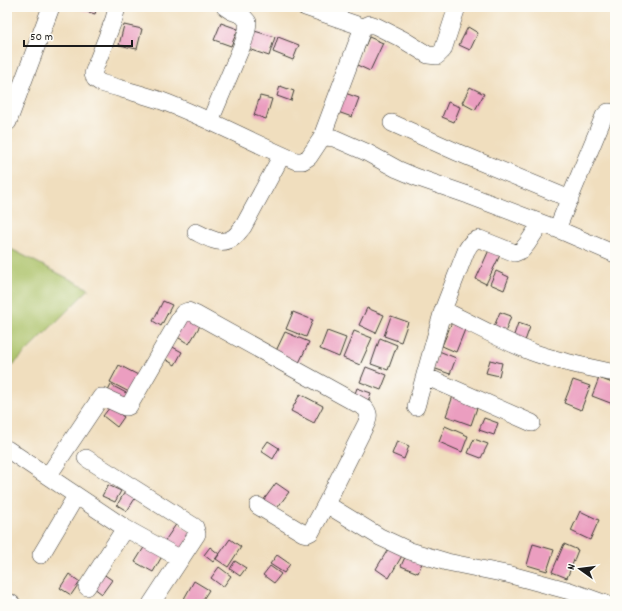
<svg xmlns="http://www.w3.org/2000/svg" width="622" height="611" viewBox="0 0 622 611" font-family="Dekko,sans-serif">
<rect width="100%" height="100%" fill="#fdfcf7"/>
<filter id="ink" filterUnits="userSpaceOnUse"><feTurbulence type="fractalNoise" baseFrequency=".025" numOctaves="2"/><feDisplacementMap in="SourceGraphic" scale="8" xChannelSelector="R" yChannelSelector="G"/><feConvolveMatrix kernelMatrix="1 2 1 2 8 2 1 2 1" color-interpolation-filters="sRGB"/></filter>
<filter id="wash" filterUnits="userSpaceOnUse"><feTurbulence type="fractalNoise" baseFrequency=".012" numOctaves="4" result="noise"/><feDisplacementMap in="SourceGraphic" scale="16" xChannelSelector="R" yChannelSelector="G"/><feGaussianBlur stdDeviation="0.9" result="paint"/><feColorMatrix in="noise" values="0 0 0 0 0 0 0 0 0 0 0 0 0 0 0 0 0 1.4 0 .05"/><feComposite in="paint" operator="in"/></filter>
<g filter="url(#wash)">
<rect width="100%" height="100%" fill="#f0debe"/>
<!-- green -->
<path fill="#aac166" stroke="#636e41" d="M7,247L89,289L7,371Z"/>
<g id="blocks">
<!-- building -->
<path fill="#eb9ec0" d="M79,7H97L95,14L79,9Z
M221,23L238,29L231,46L214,40Z
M124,25L142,29L137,49L119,45Z
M468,27L478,33L470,50L459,45Z
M251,30L275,37L269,56L245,48Z
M278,37L299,45L293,60L273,52Z
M369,37L383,43L370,71L357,65Z
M280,86L294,91L291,101L277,96Z
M470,87L484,94L475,110L462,103Z
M342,92L359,98L352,117L335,111Z
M260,96L272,99L266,119L254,115Z
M448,102L460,107L454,122L442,117Z
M489,250L500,255L486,284L476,279Z
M496,271L509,277L504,290L490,284Z
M163,301L172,305L161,326L153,321Z
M367,308L384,315L376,333L359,325Z
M293,312L313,320L306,337L286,329Z
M500,312L511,316L505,333L493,329Z
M186,315L201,324L189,344L174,335Z
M391,316L408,322L401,342L384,336Z
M452,322L466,327L456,352L442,346Z
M518,323L530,327L525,341L513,338Z
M327,331L346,338L339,357L320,349Z
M354,331L372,338L360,365L343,358Z
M285,332L309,342L299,363L275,353Z
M380,338L397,345L388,370L371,364Z
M167,344L182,352L175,365L160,356Z
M439,351L456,358L450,374L433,368Z
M490,360L502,363L499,376L486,373Z
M119,365L140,376L131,393L110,382Z
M366,367L387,375L381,390L360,382Z
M599,378L615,384V398L613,404L592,396Z
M573,380L590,386L581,410L564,403Z
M111,385L130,395L124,406L105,397Z
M357,388L371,393L367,404L353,399Z
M454,393L479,402L471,425L446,416Z
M300,394L323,406L314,423L291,411Z
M110,407L124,417L117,427L103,416Z
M484,418L498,423L494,435L479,430Z
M445,426L468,436L462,452L439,442Z
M474,439L488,444L481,458L468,453Z
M268,441L279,448L273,459L261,451Z
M397,441L409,446L404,459L392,454Z
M276,483L289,492L275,511L263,501Z
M108,485L121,491L115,502L102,496Z
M126,490L136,497L127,511L117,505Z
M580,511L599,520L590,540L571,531Z
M177,523L193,534L180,552L164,542Z
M230,539L241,547L228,567L216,559Z
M148,541L165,551L153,572L135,562Z
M533,544L554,550L547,571L527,565Z
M564,544L578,550L567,578L552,572Z
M390,546L403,554L389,578L376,569Z
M210,547L219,554L213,562L204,555Z
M277,555L290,564L284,573L270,564Z
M405,557L422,563L418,573L401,566Z
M235,561L246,568L240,576L230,569Z
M270,566L281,574L274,583L263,575Z
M219,567L231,576L223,587L211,578Z
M99,571L112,580L102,594L89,584Z
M69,574L80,582L71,595L60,588Z
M194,581L209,590L200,604H181Z"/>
</g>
</g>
<g filter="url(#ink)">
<use href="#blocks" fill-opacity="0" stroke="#3c3934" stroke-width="1"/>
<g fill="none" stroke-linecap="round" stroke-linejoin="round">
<defs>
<path id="minor" d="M117,7L114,19L96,65L93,74L95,79L101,83C121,89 142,94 162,101C208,118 251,142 296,161H303L309,157L321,139L327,137L334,138L366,152L397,169L416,177L468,195L557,229L615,254
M305,7L363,27
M210,121L244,41L247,30L248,22L242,15L231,11L225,7
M8,122L51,7
M392,123L459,153L570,199
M321,139L363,27L370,24L376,26L402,39L428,55L437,56L443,50L457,7
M557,229L604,116L608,112L615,113
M196,232C208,238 222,247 234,237C238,234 240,230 243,227L282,155
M443,310C473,324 501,340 532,352C559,362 587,367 615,373
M425,376L532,423
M416,407L443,310L466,251C470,244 472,240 480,239L515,253L522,250L527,244L541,223
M7,449L125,528L181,559
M86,458L195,527L197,534L151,604
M48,476L101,397H103L125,407H127L129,406L183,313L188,311L195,314L365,408C369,413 369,416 367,422L326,504L311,532L307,534L303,533L258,506
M326,504L380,537L410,551L447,562L511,575L570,591L606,604
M41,555L76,496
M87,587L125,528
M7,601L12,604"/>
</defs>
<!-- minor casing -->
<use href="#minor" stroke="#3c3934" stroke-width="18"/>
<!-- minor -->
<use href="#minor" stroke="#fff" stroke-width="17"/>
</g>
</g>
<!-- margin -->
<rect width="622" height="611" fill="none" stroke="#fdfcf7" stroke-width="24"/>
<!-- north arrow -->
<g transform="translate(580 569) rotate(284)" stroke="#fdfcf7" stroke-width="3" paint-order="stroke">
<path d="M0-3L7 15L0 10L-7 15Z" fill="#1c1c1c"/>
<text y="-6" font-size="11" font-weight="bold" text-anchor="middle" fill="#1c1c1c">N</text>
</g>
<!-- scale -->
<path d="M24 40v6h108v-6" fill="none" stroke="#1c1c1c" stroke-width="2"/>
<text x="30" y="40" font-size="12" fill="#1c1c1c" stroke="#fdfcf7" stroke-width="3" paint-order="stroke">50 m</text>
</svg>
